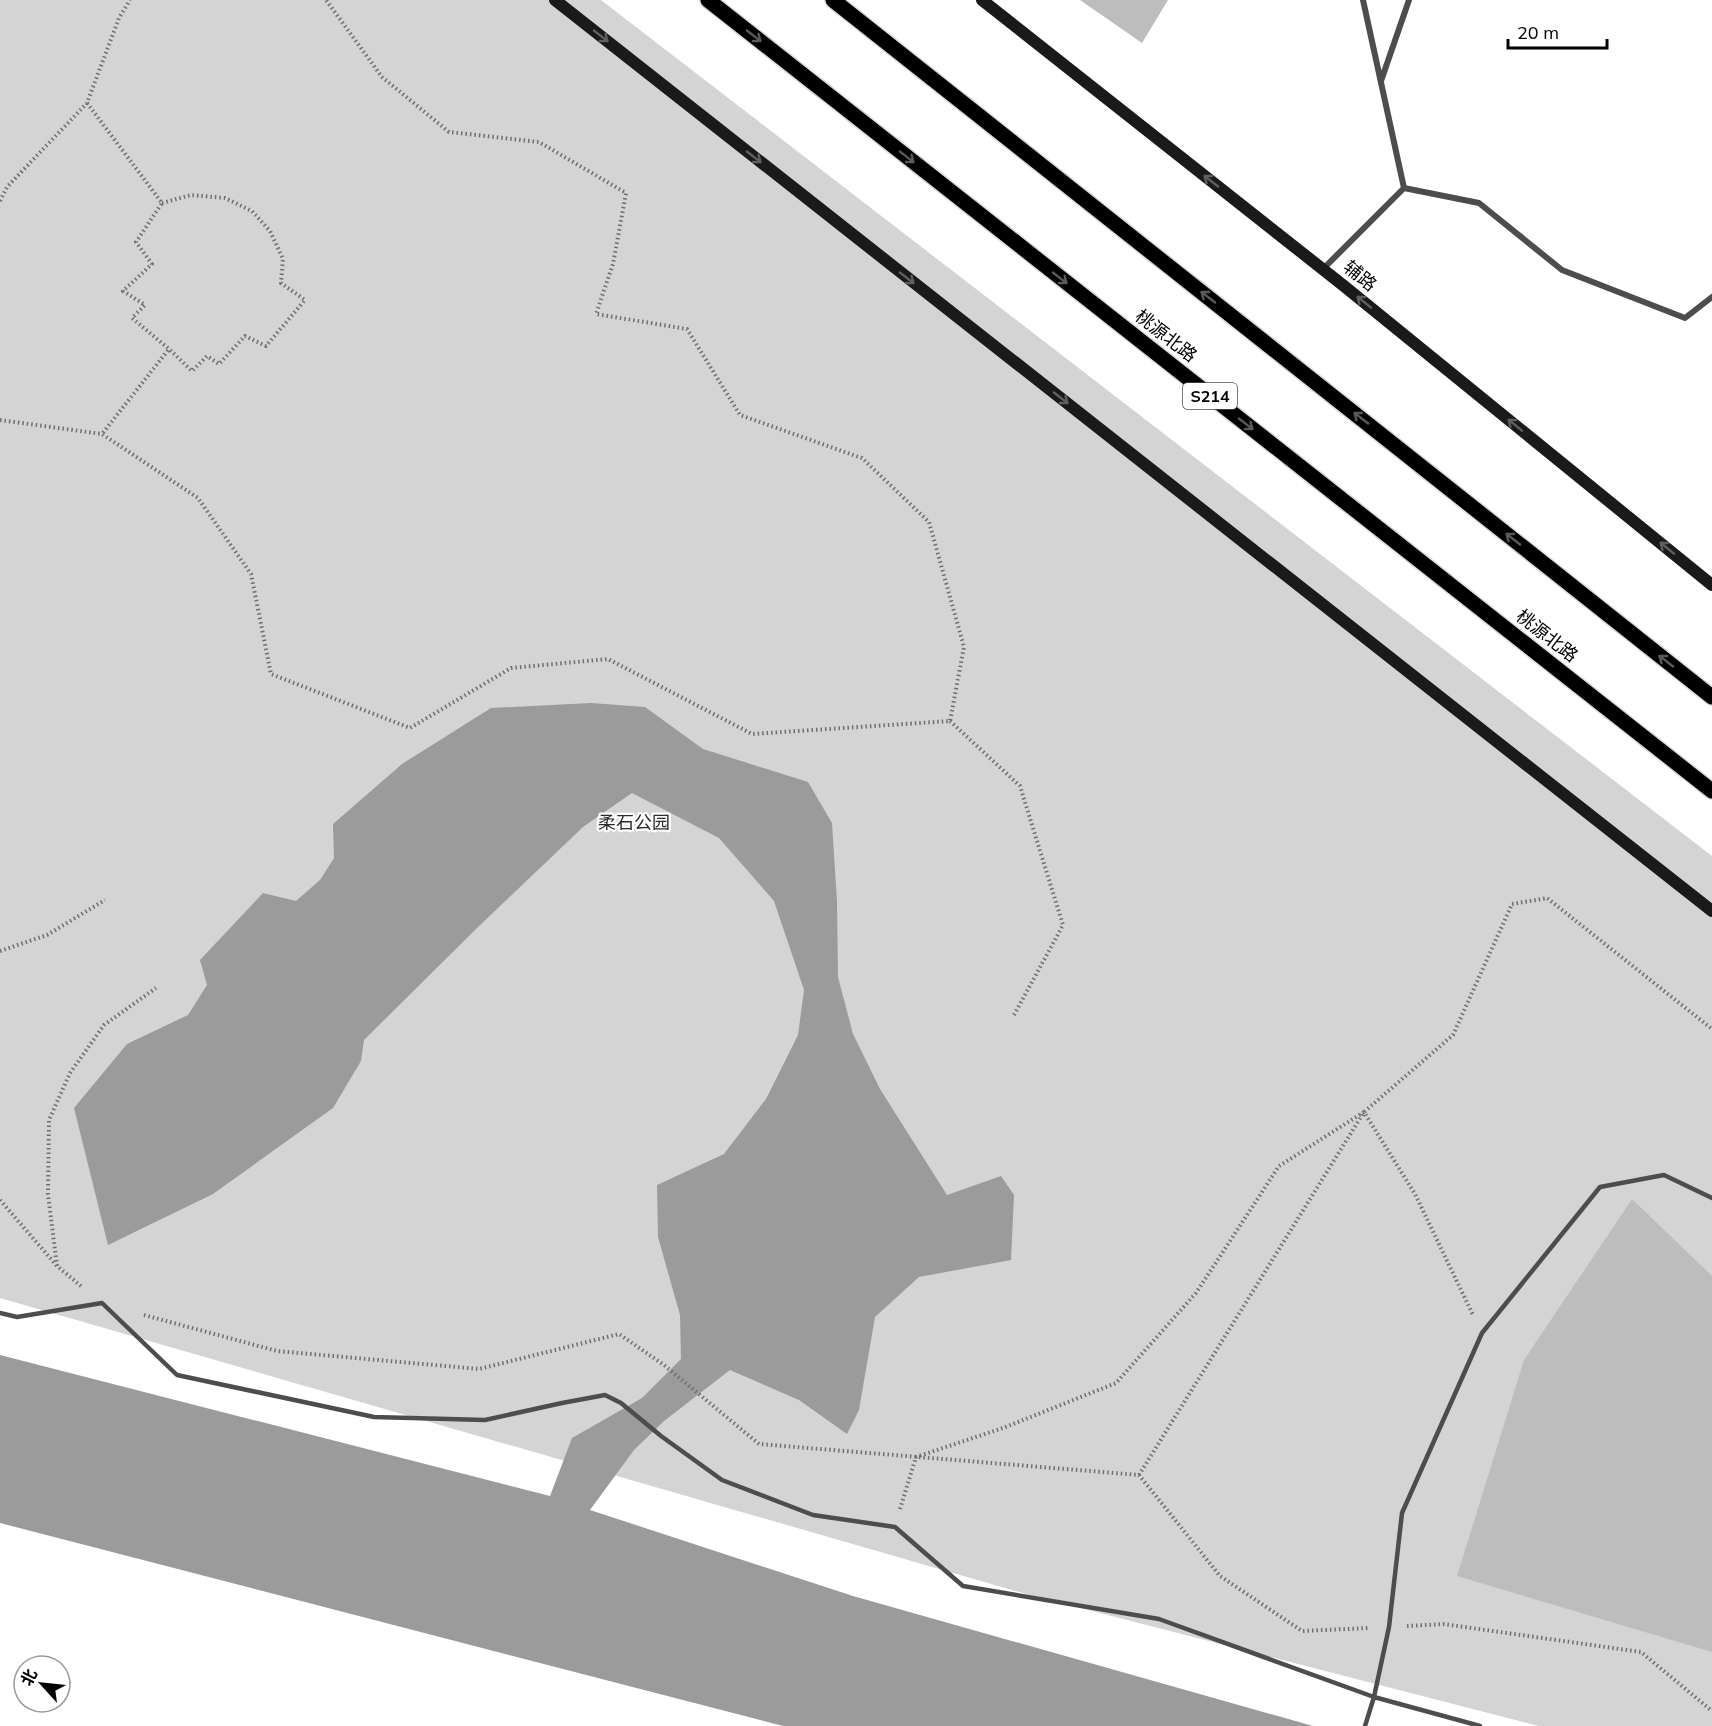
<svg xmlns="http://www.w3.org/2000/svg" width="1712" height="1726" viewBox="0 0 1712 1726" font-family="Mulish,'Noto Sans SC',sans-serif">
<rect width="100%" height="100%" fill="#fff"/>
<!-- green -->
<path fill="#d4d4d4" d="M0,0H601L1712,856V1726H1539L1026,1594L0,1298Z"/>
<!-- water -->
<path fill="#9b9b9b" d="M591,703L645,707L703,749L808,782L832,823L837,901L838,977L853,1034L880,1089L947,1195L1001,1176L1014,1195L1011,1260L919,1277L875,1317L859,1410L847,1434L799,1400L730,1370L664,1421L634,1450L590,1510L853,1596L1313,1726H783L0,1523V1355L550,1496L572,1438L642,1398L681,1359L680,1315L658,1237L657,1185L724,1154L766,1099L798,1035L804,990L774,901L719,838L632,793L583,827L475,930L364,1040L361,1061L333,1108L213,1194L108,1245L74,1108L127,1044L188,1015L207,985L200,960L263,893L296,901L320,880L334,858L333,824L402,764L491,708Z"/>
<!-- building -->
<path fill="#bdbdbd" d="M1080,0H1168L1142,43Z
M1632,1199L1712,1276V1652L1457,1576L1524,1360Z"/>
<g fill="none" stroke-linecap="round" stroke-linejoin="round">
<defs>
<path id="primary" d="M708,0L1712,791
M833,0L1712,697"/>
</defs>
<!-- primary casing -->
<use href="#primary" stroke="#dbdbdb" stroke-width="18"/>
<!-- path -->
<path stroke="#6f6f6f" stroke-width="4" stroke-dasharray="1.5 3" stroke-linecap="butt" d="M87,103L162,203L136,242L152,264L123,291L145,305L132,318L169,349L102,434
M0,201L7,187L87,103L119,18L130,0
M162,203L191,195L225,198L252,211L270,231L283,259L281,283L305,300L266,346L245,336L219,364L207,356L192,371L169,349
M0,420L102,434L198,498L251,574L271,674L410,728L511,668L608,659L752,734L950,721L964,647L929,522L862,458L740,415L687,329L596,314L613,264L626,193L539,142L449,132L382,77L326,0
M950,721L1020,786L1063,925L1014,1015
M0,951L47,935L105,900
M0,1200L57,1266L81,1286
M57,1266L48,1194L49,1120L70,1073L104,1025L156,988
M144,1315L277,1351L479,1369L619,1334L664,1365L759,1444L1139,1475L1220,1576L1302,1631L1369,1628
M1139,1475L1364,1112L1453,1035L1512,904L1547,898L1712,1029
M900,1509L916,1457L1003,1428L1116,1383L1196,1293L1279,1166L1364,1112L1415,1194L1473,1315
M1407,1626L1443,1624L1641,1652L1712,1711"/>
<!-- lane -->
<path stroke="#4d4d4d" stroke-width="4.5" d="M0,1313L17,1317L102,1303L177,1375L374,1417L485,1420L562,1403L605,1395L621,1403L661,1436L722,1480L813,1515L895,1527L963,1586L1159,1619L1374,1697L1480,1726
M1365,1726L1374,1697L1389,1627L1402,1513L1482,1333L1600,1187L1664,1175L1712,1198"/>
<!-- street -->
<path stroke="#4d4d4d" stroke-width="6" d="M1381,81L1409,0
M1404,188L1479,203L1562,270L1685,318L1712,297
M1323,269L1404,188L1363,0"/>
<!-- secondary -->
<path stroke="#1a1a1a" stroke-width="12" d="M555,0L1712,911
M982,0L1344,286L1712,585"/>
<!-- primary -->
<use href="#primary" stroke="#000" stroke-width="15"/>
</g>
<!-- one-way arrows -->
<defs><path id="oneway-shaft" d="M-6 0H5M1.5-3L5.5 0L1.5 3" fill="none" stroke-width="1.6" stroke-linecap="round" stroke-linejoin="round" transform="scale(1.5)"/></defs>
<g stroke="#5f5f5f">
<use href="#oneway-shaft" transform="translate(601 36) rotate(38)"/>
<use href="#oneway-shaft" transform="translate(754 157) rotate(38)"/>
<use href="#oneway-shaft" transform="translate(1211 181) rotate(-142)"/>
<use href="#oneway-shaft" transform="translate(907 278) rotate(38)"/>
<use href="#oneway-shaft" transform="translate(1364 302) rotate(-141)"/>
<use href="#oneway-shaft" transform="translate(1061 398) rotate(38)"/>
<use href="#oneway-shaft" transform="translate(1515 425) rotate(-141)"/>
<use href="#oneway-shaft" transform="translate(1667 548) rotate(-141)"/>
</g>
<g stroke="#595959">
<use href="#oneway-shaft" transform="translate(754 36) rotate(38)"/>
<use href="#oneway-shaft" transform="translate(907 157) rotate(38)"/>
<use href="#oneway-shaft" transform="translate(1060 278) rotate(38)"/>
<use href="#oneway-shaft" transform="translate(1208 297) rotate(-142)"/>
<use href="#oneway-shaft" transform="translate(1361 418) rotate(-142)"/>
<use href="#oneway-shaft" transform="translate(1246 424) rotate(38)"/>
<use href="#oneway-shaft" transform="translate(1513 539) rotate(-142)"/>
<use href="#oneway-shaft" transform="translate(1666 661) rotate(-142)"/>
</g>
<g text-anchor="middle" stroke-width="4.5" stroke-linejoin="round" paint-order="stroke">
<!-- shield labels -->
<rect fill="#fff" stroke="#4c4c4c" stroke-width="1.5" x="1183" y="383" width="54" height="26" rx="4.5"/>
<g font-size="16" font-weight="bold" fill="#000">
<text x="1210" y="402">S214</text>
</g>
<!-- street labels -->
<g font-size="18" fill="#000" stroke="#fff">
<text transform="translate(1360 276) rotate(39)" y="6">辅路</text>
<text transform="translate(1166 336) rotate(38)" y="6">桃源北路</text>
<text transform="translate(1547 636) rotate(38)" y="6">桃源北路</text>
</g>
<!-- park labels -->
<g font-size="18" fill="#2b2b2b" stroke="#fff">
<text x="634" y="829">柔石公园</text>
</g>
</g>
<!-- north arrow -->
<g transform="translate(42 1684) rotate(297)"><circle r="28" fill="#ffffff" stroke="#999999" stroke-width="1.5"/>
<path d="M0-4.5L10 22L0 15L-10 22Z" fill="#000000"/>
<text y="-9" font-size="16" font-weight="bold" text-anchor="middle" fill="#000000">北</text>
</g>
<!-- scale -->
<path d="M1508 39v9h99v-9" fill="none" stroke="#000000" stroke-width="3"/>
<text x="1517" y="39" font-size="18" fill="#000000" stroke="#ffffff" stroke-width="4.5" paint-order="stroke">20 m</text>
</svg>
